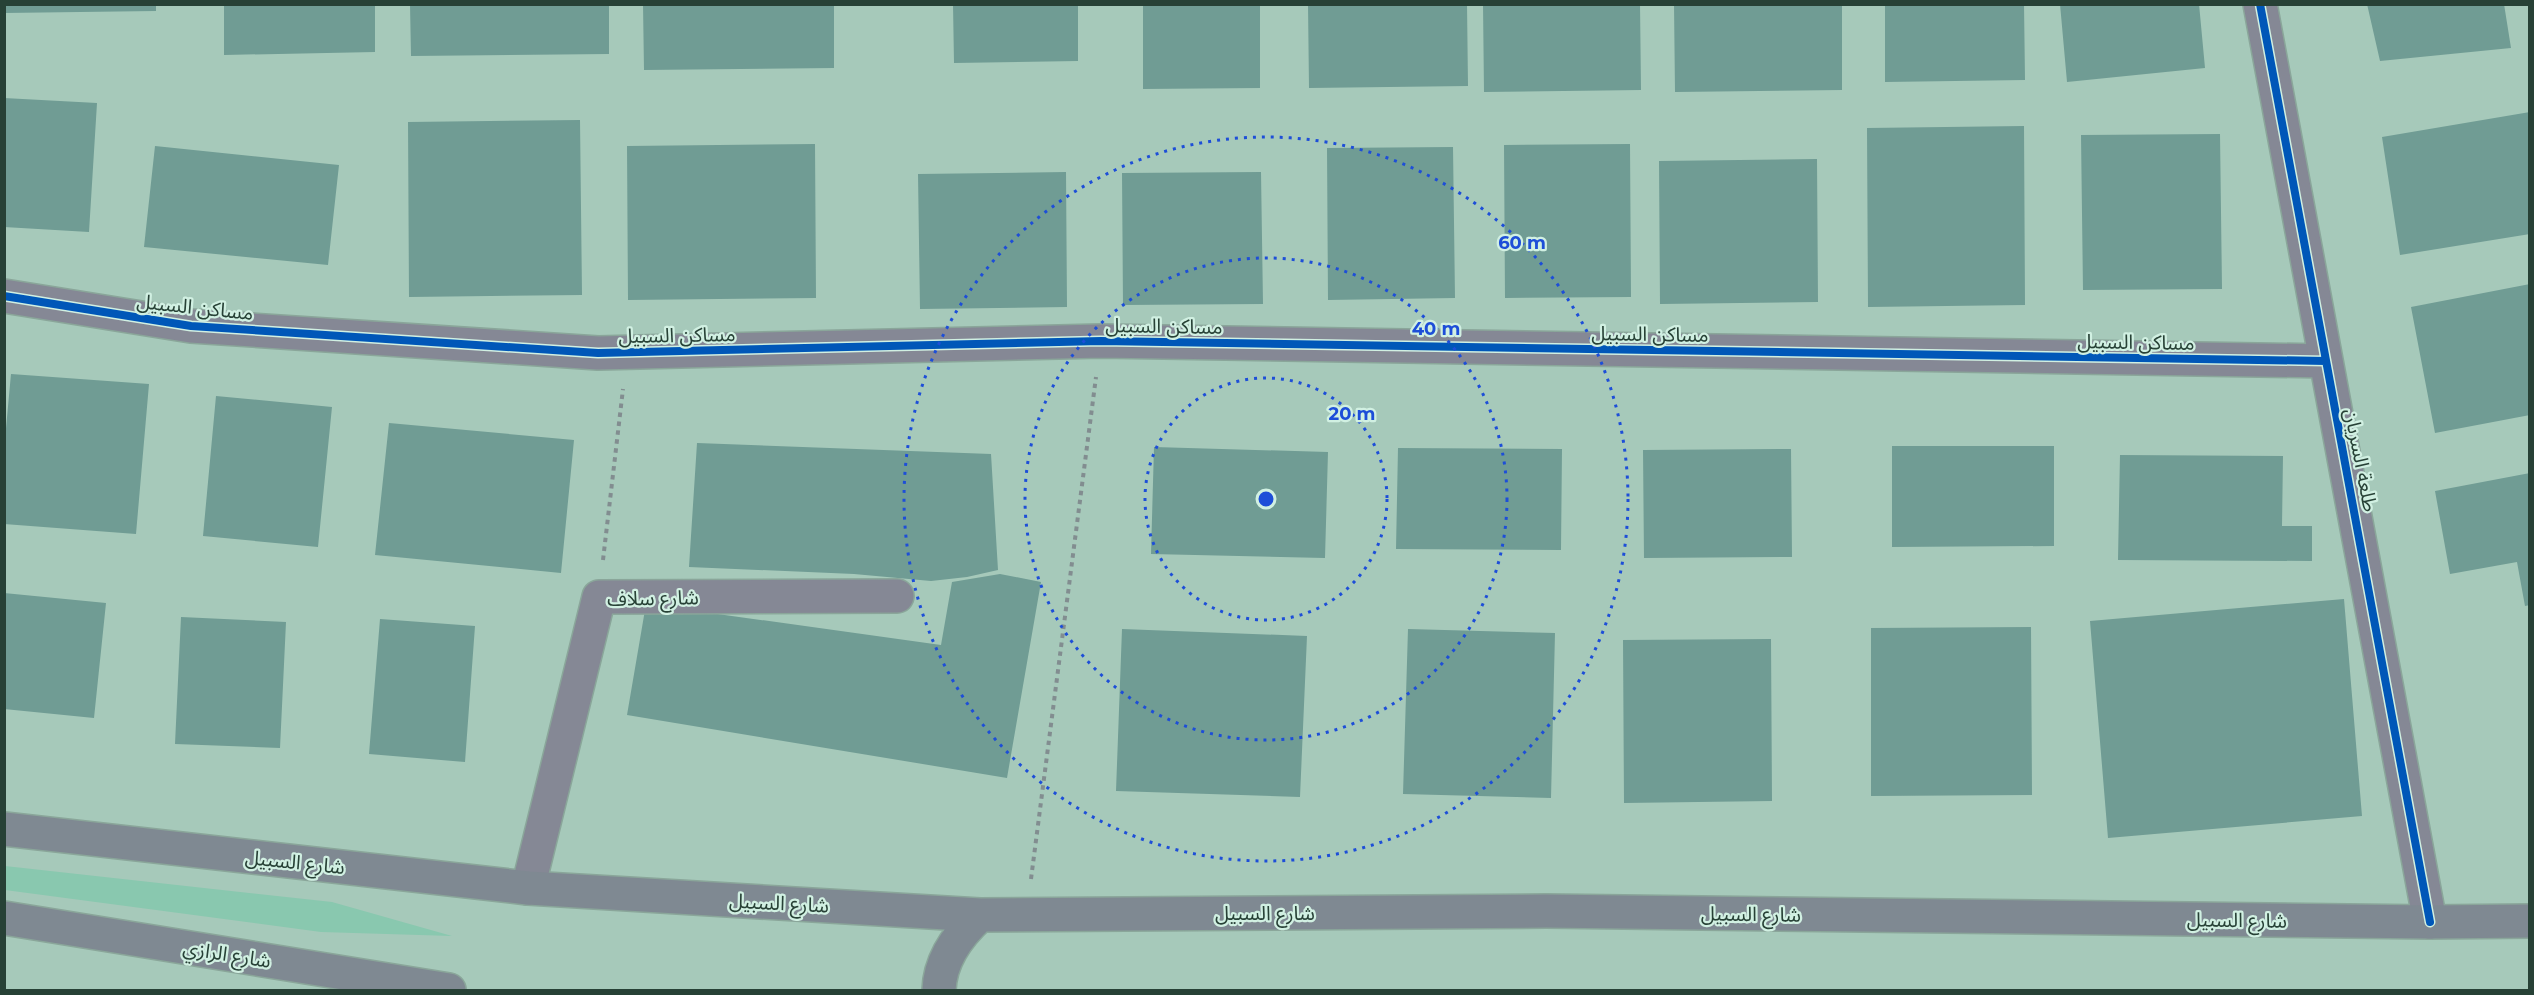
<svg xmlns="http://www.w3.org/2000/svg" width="2534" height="995" viewBox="0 0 2534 995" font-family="Montserrat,'Noto Sans Arabic',sans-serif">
<rect width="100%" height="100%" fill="#a6c9ba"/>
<!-- green -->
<path fill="#89c8af" d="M5,866L332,902L452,936L321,932L5,890Z"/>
<!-- building -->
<path fill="#709c94" d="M4,4H156V11L4,13Z
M224,4H375V52L224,55Z
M410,4H609V54L411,56Z
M643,4H834V68L644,70Z
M953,4H1078V61L954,63Z
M1143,4H1260V88L1143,89Z
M1308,4H1467L1468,86L1309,88Z
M1483,4H1640L1641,90L1484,92Z
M1674,4H1842V90L1675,92Z
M1885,4H2024L2025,80L1885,82Z
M2060,4H2199L2205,68L2067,82Z
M2367,4H2504L2511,48L2380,61Z
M4,98L97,103L89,232L4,227Z
M2530,112V234L2400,255L2382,137Z
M580,120L582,295L409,297L408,122Z
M2024,126L2025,305L1868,307L1867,128Z
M2220,134L2222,289L2083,290L2081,135Z
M815,144L816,298L628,300L627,146Z
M1630,144L1631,297L1505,298L1504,145Z
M155,146L339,165L328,265L144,247Z
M1453,147L1455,298L1328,300L1327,148Z
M1817,159L1818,302L1660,304L1659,161Z
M1066,172L1067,307L920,309L918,174Z
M1261,172L1263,304L1123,305L1122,173Z
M2530,284V415L2435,433L2411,307Z
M11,374L149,384L136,534L4,524V450Z
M216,396L332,407L318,547L203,536Z
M389,423L574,440L561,573L375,555Z
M697,443L991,454L998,570L967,577L931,581L854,574L689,567Z
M1892,446H2054V546L1892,547Z
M1154,447L1328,452L1325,558L1151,554Z
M1398,448L1562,449L1561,550L1396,549Z
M1791,449L1792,557L1644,558L1643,450Z
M2120,455L2283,456L2282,526H2312V561L2118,560Z
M2530,473V605L2525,606L2517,562L2450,574L2435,491Z
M1000,574L1041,582L1007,778L627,715L646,604L941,645L952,582Z
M4,593L106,603L94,718L4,709Z
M2344,599L2362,816L2108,838L2090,621Z
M181,617L286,622L280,748L175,744Z
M380,619L475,626L465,762L369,754Z
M2031,627L2032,795L1871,796V628Z
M1122,629L1307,636L1300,797L1116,791Z
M1408,629L1555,633L1551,798L1403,794Z
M1771,639L1772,801L1624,803L1623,640Z"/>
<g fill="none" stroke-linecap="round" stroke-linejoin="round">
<defs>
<path id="minor" d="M2260,4L2430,922
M4,296L191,326L598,353L1101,341L2326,361
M528,888L599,597L897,596"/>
<path id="major" d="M4,829L528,888L980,915L1546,911L2430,922L2530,921
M4,918L449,990
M939,990C940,959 958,935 980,915"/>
</defs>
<!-- minor casing -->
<use href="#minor" stroke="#8aa69a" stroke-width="36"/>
<!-- major casing -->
<use href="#major" stroke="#8aa69a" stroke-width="36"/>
<!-- path -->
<path stroke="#828d90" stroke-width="4" stroke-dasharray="4.5 4.5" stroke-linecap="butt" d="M603,560L623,389
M1031,879L1096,377"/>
<!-- minor -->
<use href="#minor" stroke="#858895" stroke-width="33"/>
<!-- major -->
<use href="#major" stroke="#7f8992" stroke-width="33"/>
<defs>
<path id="cycleway" d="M2260,4L2430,922
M4,296L191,326L598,353L1101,341L2326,361"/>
</defs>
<!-- cycleway casing -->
<use href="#cycleway" stroke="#d1f0e2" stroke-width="11"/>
<!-- cycleway -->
<use href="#cycleway" stroke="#0057b8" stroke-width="8"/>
</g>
<!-- distance rings -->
<g fill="none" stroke="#1d4ed8" stroke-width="3" stroke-dasharray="3 6">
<circle cx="1266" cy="499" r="121"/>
<circle cx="1266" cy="499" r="241"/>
<circle cx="1266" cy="499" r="362"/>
</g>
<g text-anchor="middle" stroke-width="4.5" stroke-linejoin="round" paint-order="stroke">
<!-- street labels -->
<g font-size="20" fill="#274136" stroke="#d1f0e2">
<text transform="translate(195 307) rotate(6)" y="7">مساكن السبيل</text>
<text transform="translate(1164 326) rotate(1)" y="7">مساكن السبيل</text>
<text transform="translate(1650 334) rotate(1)" y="7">مساكن السبيل</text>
<text transform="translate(677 335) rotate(-1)" y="7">مساكن السبيل</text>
<text transform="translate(2136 342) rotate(1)" y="7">مساكن السبيل</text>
<text transform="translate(2361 460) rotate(79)" y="7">طلعة السريان</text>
<text transform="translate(653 598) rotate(-1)" y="7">شارع سلاف</text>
<text transform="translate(295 862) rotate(6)" y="7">شارع السبيل</text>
<text transform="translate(779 903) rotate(3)" y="7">شارع السبيل</text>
<text x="1265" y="920">شارع السبيل</text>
<text transform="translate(1751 914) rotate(1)" y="7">شارع السبيل</text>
<text transform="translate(2237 920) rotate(1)" y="7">شارع السبيل</text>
<text transform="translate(227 954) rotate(9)" y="7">شارع الرازي</text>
</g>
</g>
<circle cx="1266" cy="499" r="9" fill="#1d4ed8" stroke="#d1f0e2" stroke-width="3"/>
<g font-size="18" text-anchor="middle" font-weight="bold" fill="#1d4ed8" stroke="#d1f0e2" stroke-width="4.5" stroke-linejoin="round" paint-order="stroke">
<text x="1522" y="249">60 m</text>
<text x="1436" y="335">40 m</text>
<text x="1352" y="420">20 m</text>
</g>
<!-- border -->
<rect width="2534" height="995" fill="none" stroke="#274136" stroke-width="12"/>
</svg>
